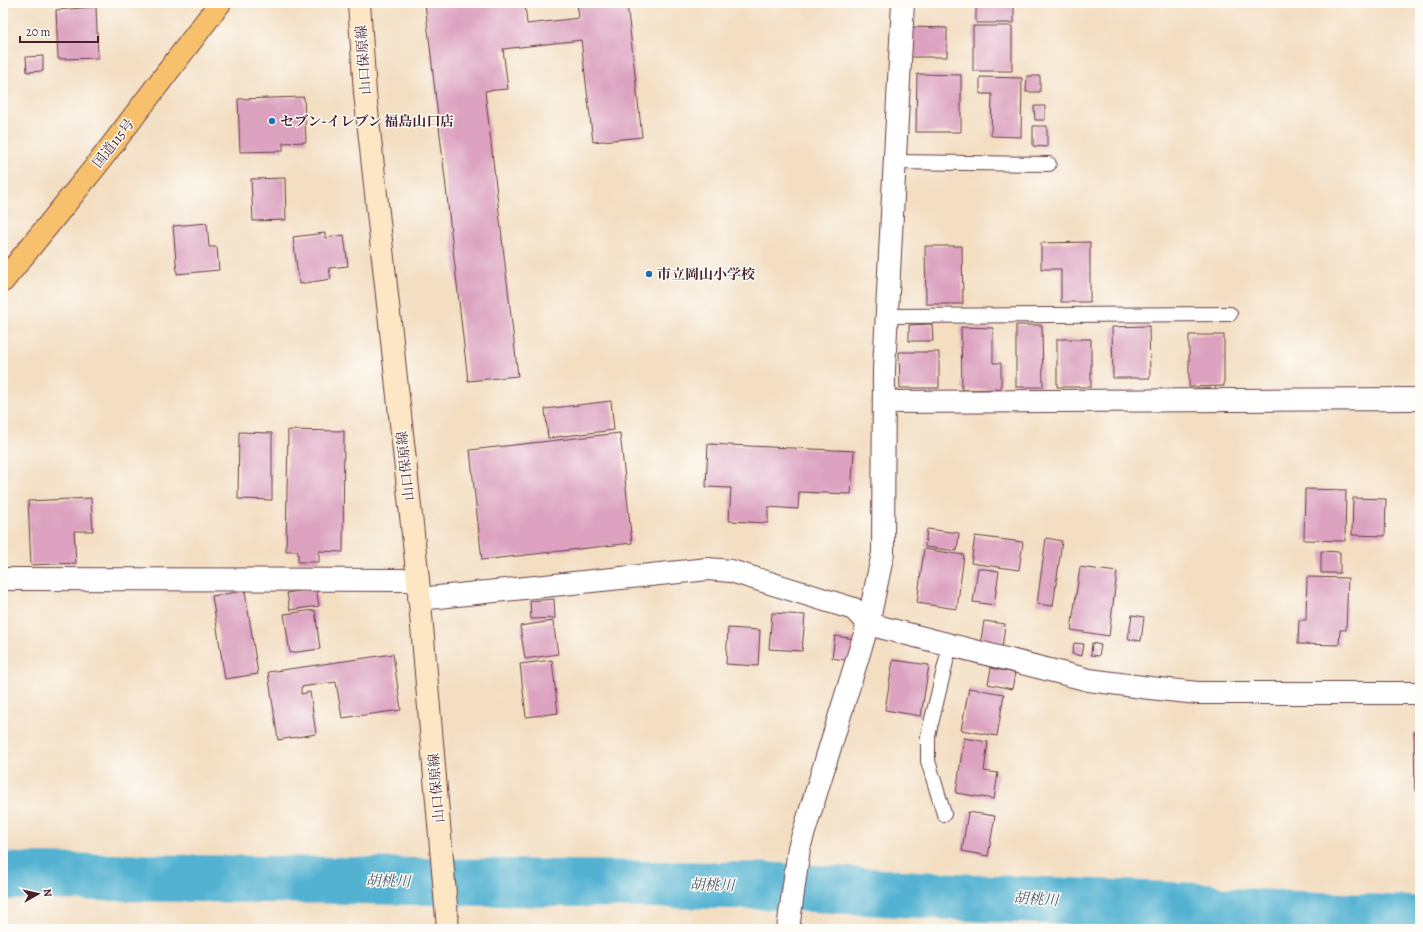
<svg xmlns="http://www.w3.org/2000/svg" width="1423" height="932" viewBox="0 0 1423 932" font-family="Alegreya,'Noto Serif JP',serif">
<rect width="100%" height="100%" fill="#fdfcf7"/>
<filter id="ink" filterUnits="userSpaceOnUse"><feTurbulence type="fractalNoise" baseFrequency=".025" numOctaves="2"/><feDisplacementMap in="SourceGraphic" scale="8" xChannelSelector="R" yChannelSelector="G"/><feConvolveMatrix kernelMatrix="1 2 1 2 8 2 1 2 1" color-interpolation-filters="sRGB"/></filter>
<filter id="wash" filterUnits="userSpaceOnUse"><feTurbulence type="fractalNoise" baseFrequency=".012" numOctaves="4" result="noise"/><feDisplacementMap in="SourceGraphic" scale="16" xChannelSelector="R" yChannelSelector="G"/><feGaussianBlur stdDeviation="0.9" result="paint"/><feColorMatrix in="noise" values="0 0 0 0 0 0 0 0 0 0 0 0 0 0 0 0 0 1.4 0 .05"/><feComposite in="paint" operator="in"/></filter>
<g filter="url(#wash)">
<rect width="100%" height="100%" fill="#f3dec2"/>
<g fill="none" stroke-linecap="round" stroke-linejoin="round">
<!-- river -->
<path stroke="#53b2d1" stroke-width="47" d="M3,876L770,886L980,898L1210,907L1218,911L1420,920"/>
</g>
<g id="blocks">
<!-- building -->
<path fill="#dca2c0" d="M425,3H525L527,24L579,18L577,3H627L642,137L593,142L581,40L503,49L508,89L485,91L518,376L468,381Z
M976,3H1014V23H976Z
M96,7L98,58L58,59L56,10Z
M973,26H1012V71H973Z
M909,27L947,28V57H909Z
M43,56V71L27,72L26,57Z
M917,74L961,75V132H916Z
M1027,76H1040V92H1026Z
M980,77L1022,78L1021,137L991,136L992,94H980Z
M304,97L306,142L283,143V151L240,152L238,99Z
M1034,106H1045V120H1035Z
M1033,126H1047V147L1033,146Z
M285,178L286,220L253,221L251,179Z
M207,223L209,247H217L219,270L177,274L173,226Z
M325,233V238L344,235L348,266L329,268L331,279L299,284L293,237Z
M1090,242V302H1061V269H1041V243Z
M925,246H962L963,304H926Z
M932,324L933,341H909V325Z
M1016,325H1042L1043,387H1016Z
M1149,326L1150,378H1113L1112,327Z
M961,327L993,328V363H1001V389L962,390Z
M1189,335H1224V386L1189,387Z
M1057,339H1091V387H1057Z
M899,352H939V388H900Z
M611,401L614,430L548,438L545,409Z
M288,430L344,431L343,552L319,551V562H298V551H286Z
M239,432L272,433V500L238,499Z
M620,433L632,543L482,560L470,450Z
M708,444L854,451L851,494L799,492L798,509L768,507V523L729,521L731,488L706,487Z
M1305,489L1346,490L1345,541L1304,540Z
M91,498L93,531H74L76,563L31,565L28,501Z
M1353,498L1386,499L1385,536L1352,535Z
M927,529L959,533L957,551L925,547Z
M975,536L1023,542L1019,570L971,563Z
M1046,538L1062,541L1053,606L1037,604Z
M924,549L964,555L957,609L917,603Z
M1321,551L1340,552V573H1321Z
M1080,567L1117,572L1109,636L1071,630Z
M978,568L999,571L994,605L973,602Z
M1307,577L1348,578L1346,630H1340L1339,645L1298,644L1299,620H1306Z
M316,588L319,606L290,610L287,593Z
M245,591L258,674L225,679L212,596Z
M554,599L555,618L531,619L530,601Z
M315,610L320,649L290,653L284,614Z
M772,613L805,615L802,651L769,649Z
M1132,615L1144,617L1141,641L1128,639Z
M553,621L558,654L525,659L520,626Z
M984,621L1005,624L1002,649L980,646Z
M728,628L760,630L758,666L726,664Z
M835,636L855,639L851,661L832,658Z
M1074,643L1084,644L1082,656L1072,654Z
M1092,643L1101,645L1099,656L1091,655Z
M393,654L401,710L342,718L336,682L301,687V694L310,692L316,734L278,740L268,672Z
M552,660L558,713L526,717L520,664Z
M893,660L929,665L921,716L885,710Z
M991,668L1015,673L1012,689L988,684Z
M969,688L1004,694L997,736L961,730Z
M1414,732H1420V791H1415Z
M964,738L988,742L984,771L998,773L994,799L956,793Z
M968,812L995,816L988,856L962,851Z"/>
</g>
</g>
<g filter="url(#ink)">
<use href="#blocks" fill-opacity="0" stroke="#633c42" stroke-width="1"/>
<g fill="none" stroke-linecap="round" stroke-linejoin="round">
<defs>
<path id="lane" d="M895,162L1049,164
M887,316L1230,314
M944,814L928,761V736L950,645"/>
<path id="street" d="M885,402L1420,399
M3,579L418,580
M419,599L708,569L731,571L854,609L868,624L1089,680L1150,688L1198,693H1420
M788,929L799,848L868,624L883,553L884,369L903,3"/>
<path id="secondary" d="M359,3L365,93L418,580L448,929"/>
<path id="highway" d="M3,281L96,166L220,3"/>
</defs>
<!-- lane casing -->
<use href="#lane" stroke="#633c42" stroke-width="16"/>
<!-- street casing -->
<use href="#street" stroke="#633c42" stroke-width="24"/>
<!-- secondary casing -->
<use href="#secondary" stroke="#633c42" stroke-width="24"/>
<!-- highway casing -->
<use href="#highway" stroke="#633c42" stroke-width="24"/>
<!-- lane -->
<use href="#lane" stroke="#fff" stroke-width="14"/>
<!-- street -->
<use href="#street" stroke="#fff" stroke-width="22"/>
<!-- secondary -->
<use href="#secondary" stroke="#fce6c4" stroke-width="22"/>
<!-- highway -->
<use href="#highway" stroke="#f7c06c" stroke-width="22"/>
</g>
</g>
<!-- markers -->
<g fill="#1f6fb2" stroke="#fdfcf7" stroke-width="1.5">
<circle cx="272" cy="121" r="4"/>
<circle cx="649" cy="274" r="4"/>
</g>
<g text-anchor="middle" stroke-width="3" stroke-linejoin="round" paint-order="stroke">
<!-- street labels -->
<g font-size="14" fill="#4a1f2b" stroke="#fdfcf7">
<text transform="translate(363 60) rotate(-94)" y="5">山口保原線</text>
<text transform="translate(113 143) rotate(-52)" y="5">国道115号</text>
<text transform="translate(405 466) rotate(-96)" y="5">山口保原線</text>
<text transform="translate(436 788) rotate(-95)" y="5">山口保原線</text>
</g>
<!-- poi labels -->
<g font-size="14" font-weight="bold" fill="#4a1f2b" stroke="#fdfcf7" text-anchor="start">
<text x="280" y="126">セブン-イレブン 福島山口店</text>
<text x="657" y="279">市立岡山小学校</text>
</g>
<!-- water labels -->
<g font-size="15" font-style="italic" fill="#4e5a6d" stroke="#fdfcf7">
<text transform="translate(388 881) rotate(1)" y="5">胡桃川</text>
<text transform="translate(712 885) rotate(1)" y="5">胡桃川</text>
<text transform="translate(1036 899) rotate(3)" y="5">胡桃川</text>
</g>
</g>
<!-- margin -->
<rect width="1423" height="932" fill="none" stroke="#fdfcf7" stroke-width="16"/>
<!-- north arrow -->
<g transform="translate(38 894) rotate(82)" stroke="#fdfcf7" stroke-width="3" paint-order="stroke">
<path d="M0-3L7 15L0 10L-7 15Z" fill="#4a1f2b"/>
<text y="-6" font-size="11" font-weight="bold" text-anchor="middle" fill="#4a1f2b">N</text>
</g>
<!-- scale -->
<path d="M20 36v6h78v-6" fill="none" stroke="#4a1f2b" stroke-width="2"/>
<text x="26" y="36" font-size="12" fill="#4a1f2b" stroke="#fdfcf7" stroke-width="3" paint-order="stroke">20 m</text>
</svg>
